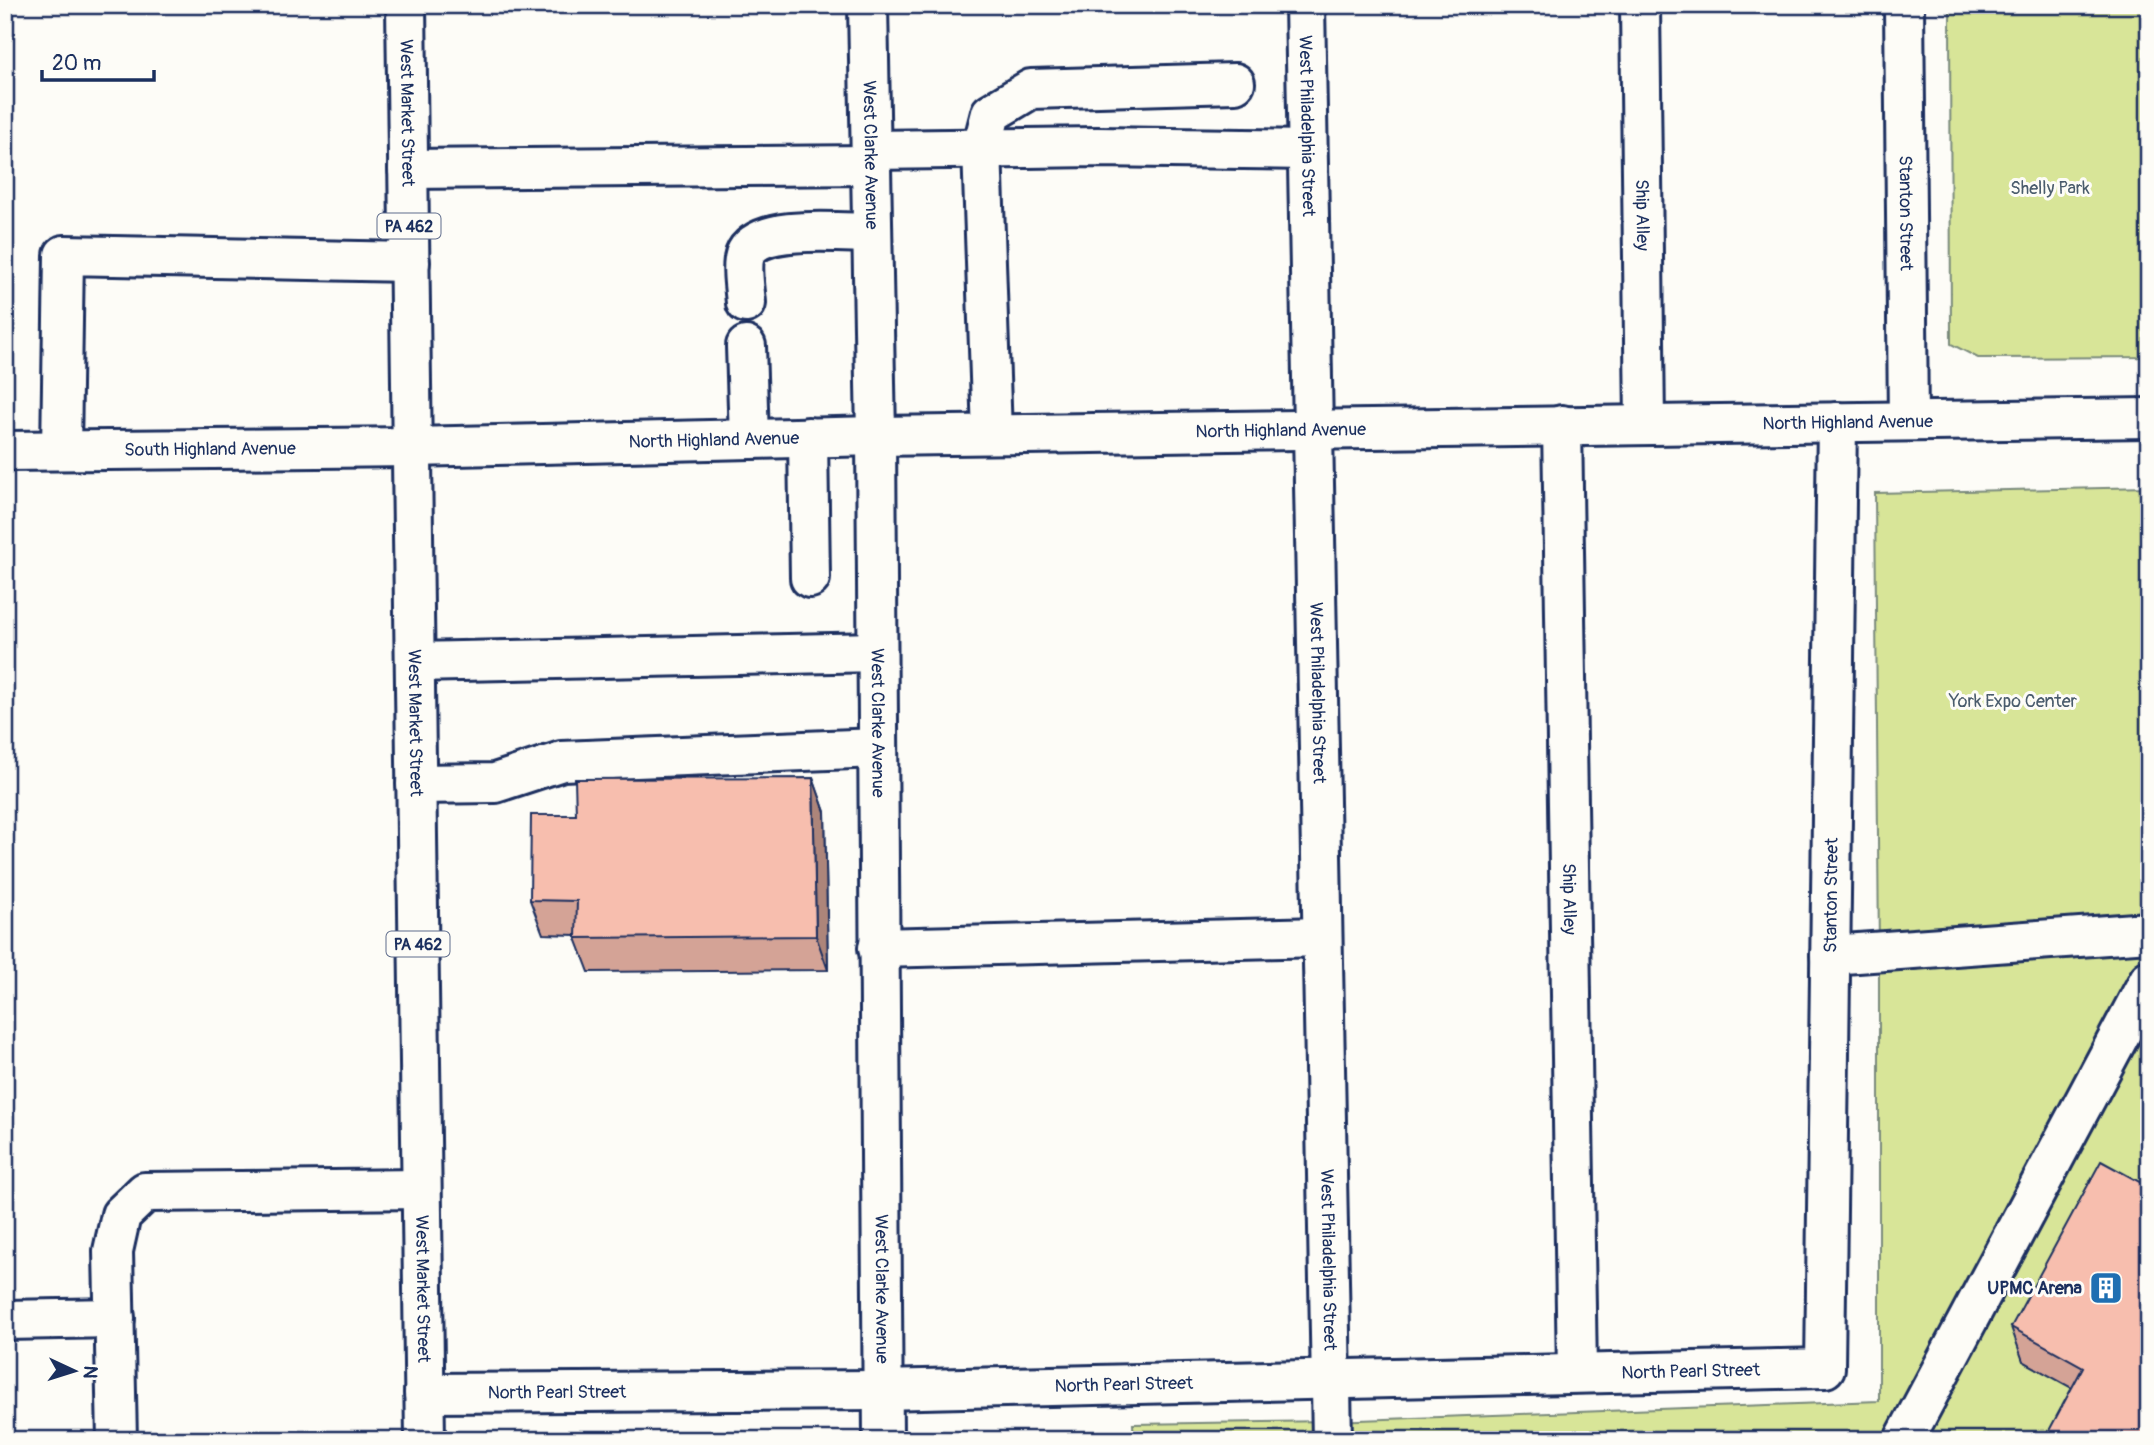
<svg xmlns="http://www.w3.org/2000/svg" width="2154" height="1445" viewBox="0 0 2154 1445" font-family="Pangolin,sans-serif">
<rect width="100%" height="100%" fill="#fdfcf7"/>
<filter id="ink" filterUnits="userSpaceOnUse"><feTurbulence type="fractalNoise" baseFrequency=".0143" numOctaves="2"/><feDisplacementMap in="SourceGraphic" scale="14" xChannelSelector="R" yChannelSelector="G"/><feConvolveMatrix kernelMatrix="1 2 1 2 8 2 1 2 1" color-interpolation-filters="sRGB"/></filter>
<g filter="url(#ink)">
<!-- green -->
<path fill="#d8e598" stroke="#7a8a7b" stroke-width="2" d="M1950,5H2145L2143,31L2149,32V357L1978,358L1951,344Z
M2149,487V1440H1134L1133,1424L1332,1421L1879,1401V952L1875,493Z"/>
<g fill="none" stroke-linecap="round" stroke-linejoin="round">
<defs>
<g id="minor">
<path id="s1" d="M868,5L876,436L883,1440"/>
<path id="s2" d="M1305,5L1332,1440"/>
<path id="s3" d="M1640,5L1645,424"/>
<path id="s4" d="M1904,5L1908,421"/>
<path d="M871,150L1097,147L1307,150"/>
<path d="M408,169L871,165"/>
<path d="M746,303C745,290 741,267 745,255C757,223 842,233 872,233"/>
<path d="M746,346L749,439"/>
<path id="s5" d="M1562,425L1577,1373"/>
<path d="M992,434L982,148L991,113L1031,89L1235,83"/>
<path d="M808,437L810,578"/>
<path d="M61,450L64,255L410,262"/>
<path id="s6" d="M5,451L413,447L876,436L2149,418"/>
<path d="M415,662L877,652"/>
<path d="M416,784L495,783L562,761L878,748"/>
<path d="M878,948L1322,937"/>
<path d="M1830,955L2149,932"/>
<path d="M5,1320L115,1318"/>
<path id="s7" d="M424,1393L881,1390L1825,1368L1837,422"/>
<path d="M117,1440L113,1251L121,1215L145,1192L421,1189"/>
<path d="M1904,1440L2149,980"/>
</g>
<g id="major">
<path id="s8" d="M406,5L425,1440"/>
</g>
</defs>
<!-- minor casing -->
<use href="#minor" stroke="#1b2f5e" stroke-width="44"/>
<!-- major casing -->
<use href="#major" stroke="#1b2f5e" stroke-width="44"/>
<!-- minor -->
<use href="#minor" stroke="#fdfcf7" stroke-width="38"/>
<!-- major -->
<use href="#major" stroke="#fdfcf7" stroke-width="38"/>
</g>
<!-- wall -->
<path fill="#d4a396" stroke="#1b2f5e" stroke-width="2" d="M813,778L825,812L828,970L589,972L576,938V935L543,934L530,900L576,815Z
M2149,1187V1440L2072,1388L2023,1361L2011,1327Z"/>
<!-- shaded-wall -->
<path fill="#ad857a" stroke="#1b2f5e" stroke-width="2" d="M813,778L825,812L828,970L816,936Z"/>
<!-- building -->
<path fill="#f7beae" stroke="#1b2f5e" stroke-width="2" d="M813,778L816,936L576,938L577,901L530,900L531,815H576L575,779Z
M2101,1161L2149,1187V1440H2044L2083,1367L2011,1327Z"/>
</g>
<!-- icons -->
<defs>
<symbol id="building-square" viewBox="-11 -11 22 22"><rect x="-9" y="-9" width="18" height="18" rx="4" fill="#1f6fb2" stroke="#fdfcf7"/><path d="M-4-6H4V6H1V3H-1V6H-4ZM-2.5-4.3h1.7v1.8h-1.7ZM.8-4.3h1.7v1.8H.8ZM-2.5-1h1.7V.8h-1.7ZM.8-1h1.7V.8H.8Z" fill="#fff"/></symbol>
</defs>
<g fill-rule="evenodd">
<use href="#building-square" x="2087" y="1269" width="38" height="38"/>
</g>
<g text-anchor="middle" stroke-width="6" stroke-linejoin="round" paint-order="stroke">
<!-- shield labels -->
<g fill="#fdfcf7" stroke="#5f6c8c" stroke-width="2">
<rect x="377.5" y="213.5" width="63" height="25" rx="5"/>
<rect x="386.5" y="931.5" width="63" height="25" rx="5"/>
</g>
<g font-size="16" font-weight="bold" fill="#1b2f5e">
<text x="409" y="232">PA 462</text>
<text x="418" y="950">PA 462</text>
</g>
<!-- street labels -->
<g font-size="18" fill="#1b2f5e" stroke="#fdfcf7">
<text dy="6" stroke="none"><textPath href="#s8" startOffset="108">West Market Street</textPath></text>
<text dy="6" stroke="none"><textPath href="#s2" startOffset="121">West Philadelphia Street</textPath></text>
<text dy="6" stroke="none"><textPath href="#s1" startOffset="150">West Clarke Avenue</textPath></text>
<text dy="6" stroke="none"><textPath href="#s4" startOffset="208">Stanton Street</textPath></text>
<text dy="6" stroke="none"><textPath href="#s3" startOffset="210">Ship Alley</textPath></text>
<text dy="6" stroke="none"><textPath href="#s6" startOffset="1843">North Highland Avenue</textPath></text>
<text dy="6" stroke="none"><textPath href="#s6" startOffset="1276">North Highland Avenue</textPath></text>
<text dy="6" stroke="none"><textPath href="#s6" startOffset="709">North Highland Avenue</textPath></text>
<text dy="6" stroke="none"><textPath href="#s6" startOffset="205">South Highland Avenue</textPath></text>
<text dy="6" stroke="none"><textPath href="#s2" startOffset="688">West Philadelphia Street</textPath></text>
<text dy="6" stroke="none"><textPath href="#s8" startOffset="718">West Market Street</textPath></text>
<text dy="6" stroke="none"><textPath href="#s1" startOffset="718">West Clarke Avenue</textPath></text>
<text dy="6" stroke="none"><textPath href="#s7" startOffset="1874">Stanton Street</textPath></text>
<text dy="6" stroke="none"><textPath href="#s5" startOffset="474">Ship Alley</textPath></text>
<text dy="6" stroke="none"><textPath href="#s2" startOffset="1255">West Philadelphia Street</textPath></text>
<text dy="6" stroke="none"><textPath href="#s8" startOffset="1284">West Market Street</textPath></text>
<text dy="6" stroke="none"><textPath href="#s1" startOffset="1284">West Clarke Avenue</textPath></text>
<text dy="6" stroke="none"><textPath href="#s7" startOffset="1267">North Pearl Street</textPath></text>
<text dy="6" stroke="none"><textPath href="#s7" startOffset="700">North Pearl Street</textPath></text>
<text dy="6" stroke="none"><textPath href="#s7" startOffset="133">North Pearl Street</textPath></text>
</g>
<!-- park labels -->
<g font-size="18" fill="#4a5c6c" stroke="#fdfcf7">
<text x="2050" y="194">Shelly Park</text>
<text x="2013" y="707">York Expo Center</text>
</g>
<!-- poi labels -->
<g font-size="18" font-weight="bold" fill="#1b2f5e" stroke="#fdfcf7" text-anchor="end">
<text x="2082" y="1294">UPMC Arena</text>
</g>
</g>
<!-- margin -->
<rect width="2154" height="1445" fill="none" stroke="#fdfcf7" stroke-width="28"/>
<rect x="14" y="14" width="2126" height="1417" fill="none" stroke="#1b2f5e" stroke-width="2.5" filter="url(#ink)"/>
<!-- north arrow -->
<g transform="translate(74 1371) rotate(94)" stroke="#fdfcf7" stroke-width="5" paint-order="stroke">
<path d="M0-5L12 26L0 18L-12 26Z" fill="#1b2f5e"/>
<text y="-10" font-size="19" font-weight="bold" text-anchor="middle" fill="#1b2f5e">N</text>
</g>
<!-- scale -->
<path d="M42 70v10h112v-10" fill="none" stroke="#1b2f5e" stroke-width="3.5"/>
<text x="52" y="70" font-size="21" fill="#1b2f5e" stroke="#fdfcf7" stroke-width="5" paint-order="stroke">20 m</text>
</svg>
